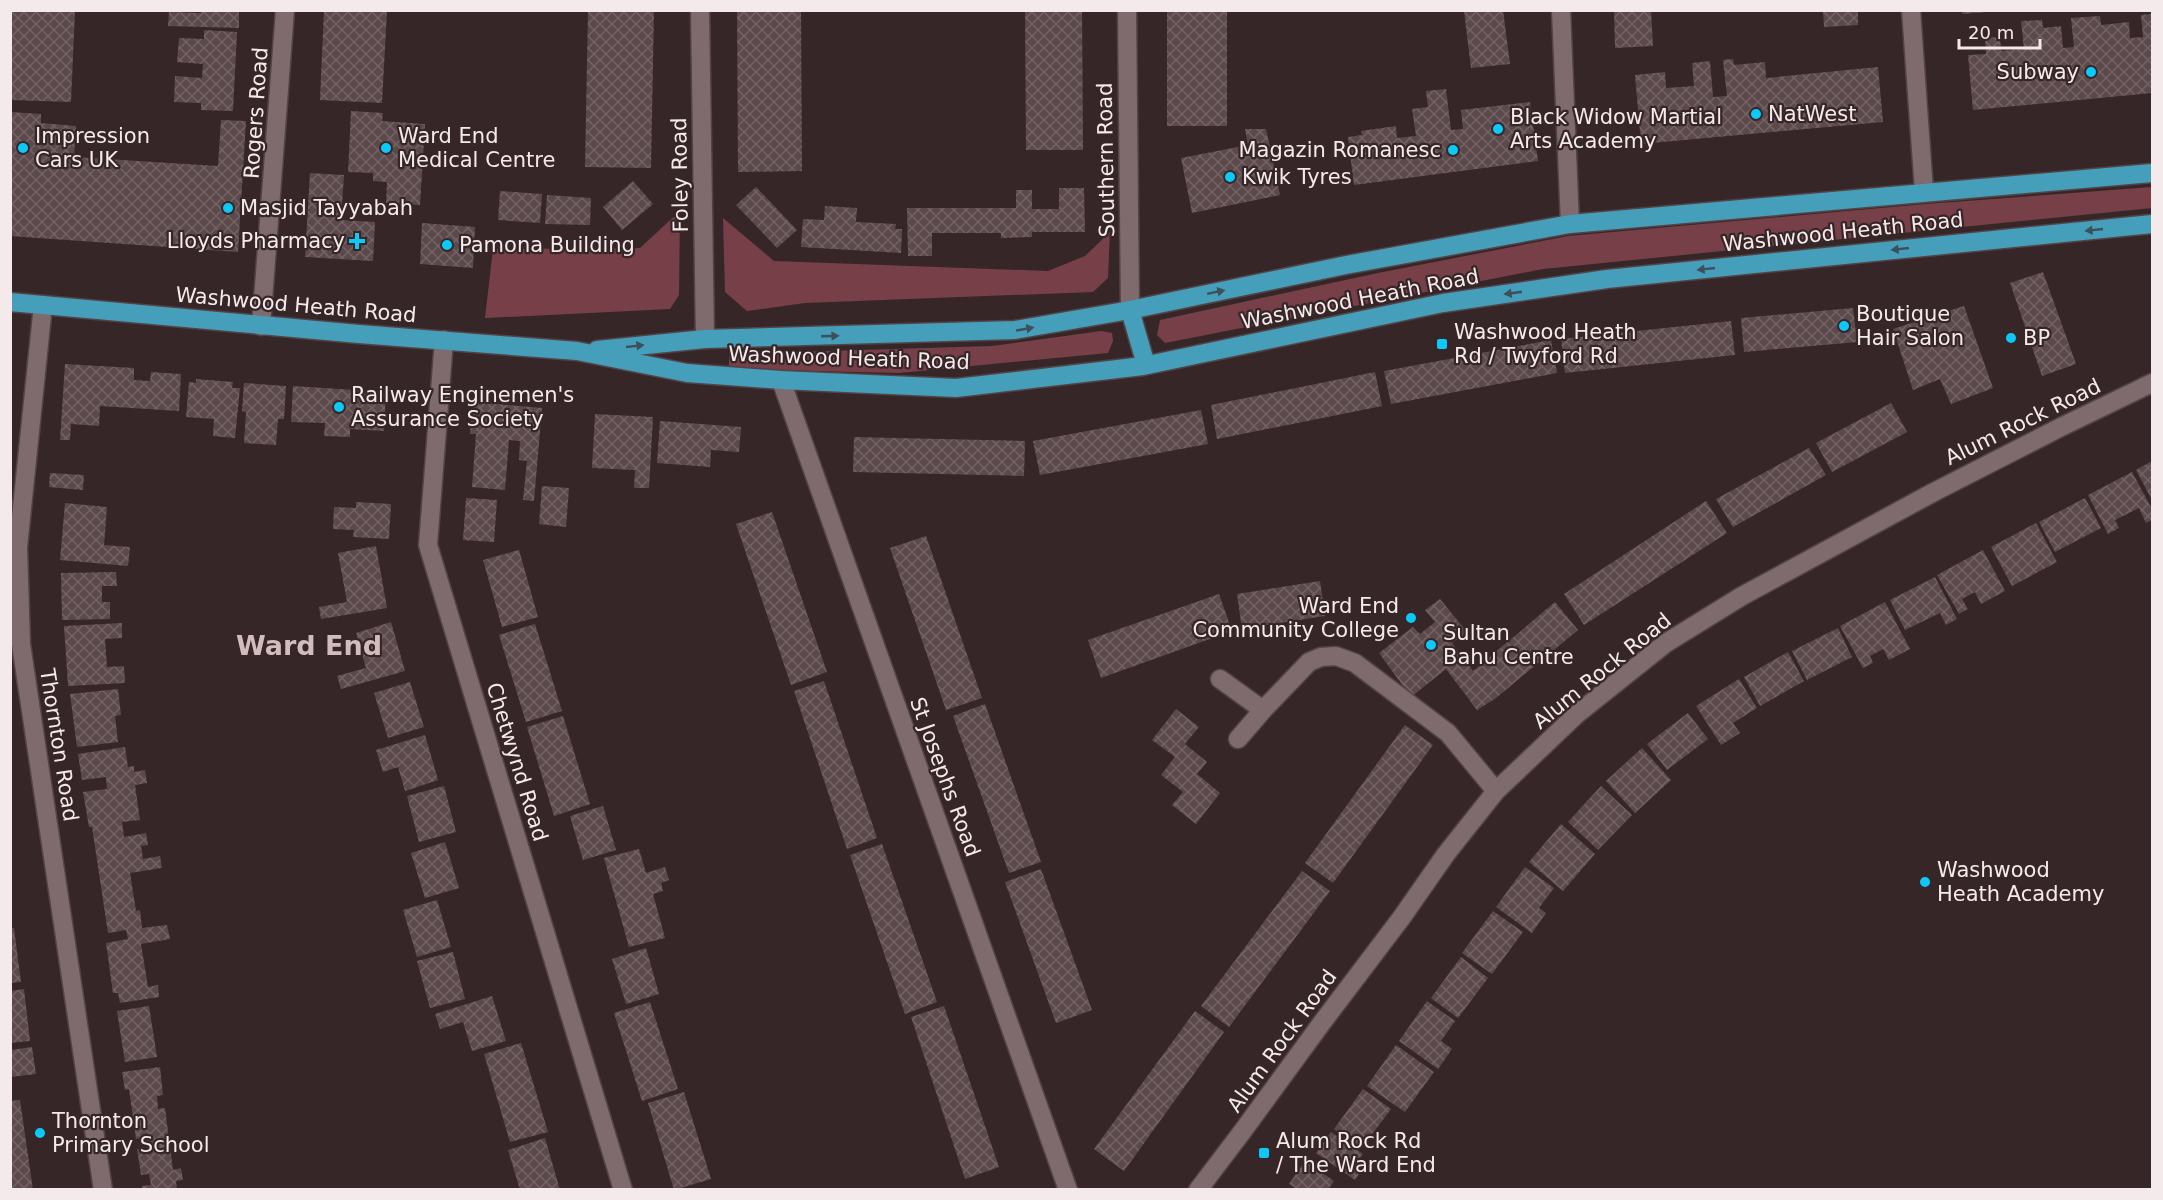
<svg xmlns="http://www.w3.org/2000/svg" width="2163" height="1200" viewBox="0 0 2163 1200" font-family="'DejaVu Sans',sans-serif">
<defs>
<pattern id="building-cross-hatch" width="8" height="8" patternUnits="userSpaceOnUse" patternTransform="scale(1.5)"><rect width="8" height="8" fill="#5b494b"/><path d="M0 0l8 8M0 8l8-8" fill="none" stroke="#736365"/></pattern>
</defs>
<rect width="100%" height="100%" fill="#372628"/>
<!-- grass -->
<path fill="#774049" d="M2152,187V208L1543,269L1165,343L1157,335L1160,320L1378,273L1568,236L1926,204Z
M680,211L679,295L670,309L485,318L493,249L640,248Z
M723,218L774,261L1048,271L1085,256L1110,232L1108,278L1093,292L805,303L747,311L725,292Z
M1101,331L1112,333L1113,341L1108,353L899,373L729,369V354L992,346Z"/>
<!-- building -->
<path fill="url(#building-cross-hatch)" d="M12,10H75L71,102L10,100Z
M201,10H239V28L168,26L169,12L201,13Z
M324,10H387L382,103L320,100Z
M588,10H654L651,168L585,167Z
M737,10H801L802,171L738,172Z
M1025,10H1082L1083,150H1026Z
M1167,10H1227V126H1167Z
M1503,10L1510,64L1471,68L1464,11Z
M1614,10H1651L1653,46L1615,48Z
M1823,10H1858V25L1824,27Z
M1962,10H1987V12L1962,14Z
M2152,14V93L1973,110L1968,55L1986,54L1985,38L2000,37L2001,51L2024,49L2021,21L2042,20L2043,28L2061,26L2063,48L2074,47L2071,18L2100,16L2101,25L2129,22L2130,38L2143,37L2141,15Z
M204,30L237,32L233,111L201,110V103L174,102L175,76L202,78L203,64L177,62L179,38L204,39Z
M1733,59L1734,65L1765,62L1766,78L1878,67L1883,122L1641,144L1635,75L1665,72L1666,88L1694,86L1692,63L1710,61L1713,97L1727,96L1723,60Z
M1446,89L1451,130L1463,129L1461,110L1530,102L1538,161L1354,185L1348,137L1362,135L1361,131L1396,126L1397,138L1416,136L1412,109L1428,107L1426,91Z
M351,111L383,113L382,121L425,124L420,205L386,203L387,182L373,181V173L348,172Z
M10,112L41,114V123L76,126L74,157L218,166L221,120L246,121L238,252L10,236Z
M1245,129H1266L1280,195L1192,213L1181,158L1248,145Z
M310,173L344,175L341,220L375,222L373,261L305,257Z
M633,181L653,204L622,230L603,207Z
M756,187L797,230L777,248L736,205Z
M1059,188H1084L1085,232H1032V237L1001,238V233H932V256H908L907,208H1016V190H1032V209H1059Z
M500,191L542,194L540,223L498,220Z
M547,195L591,198L590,225L545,224Z
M825,206L857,208L856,222L896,224L895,229H902L901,253L801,247L803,219L824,220Z
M422,223L475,227L473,268L420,264Z
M2043,272L2076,364L2042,376L2010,283Z
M1964,306L1993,388L1951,404L1940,379L1913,390L1893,329Z
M1853,308L1857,342L1744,352L1741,318Z
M1731,321L1735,355L1565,373L1561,339Z
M1551,340L1557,373L1391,404L1384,371Z
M65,364L134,368V380L150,381L151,372L181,374L179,411L100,406L99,426L71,424L70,440H60Z
M1375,372L1382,406L1217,439L1211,405Z
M196,379L233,382L232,388H240L235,438L213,436L214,419L186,417L189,382L196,383Z
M244,383L286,386L284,419H278L276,445L244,443L246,412L242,411Z
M293,386L386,392L384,431L350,429V437L324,436L325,423L291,422Z
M472,402L542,408L534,501L523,500L527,461L519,460L520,441L509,440L505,490L472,487L476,434H470Z
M1891,403L1907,432L1832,472L1816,443Z
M1201,410L1208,444L1040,475L1033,441Z
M595,414L653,417L649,488H634L635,470L592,468Z
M660,421L741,427L739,452L711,450L710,467L657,463Z
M854,437L1025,441L1024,476L853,472Z
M1809,448L1826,475L1733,527L1716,499Z
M2152,461V500L2136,470Z
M2132,472L2152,509V520L2146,523L2139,508L2115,520L2119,528L2108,534L2088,495Z
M50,473L84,475L83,490L49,487Z
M542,486L569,488L566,527L539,524Z
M466,498L497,500L494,542L463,540Z
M2085,498L2101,528L2055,552L2039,522Z
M1706,501L1727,533L1584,625L1564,594Z
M356,502L391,504L389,539L353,537L354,530L333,529L334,507L356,508Z
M65,503L107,507L104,545L130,547L128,566L60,560Z
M772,512L827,672L791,685L736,524Z
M2036,523L2057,562L2012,586L1991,547Z
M926,536L982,698L946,710L890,548Z
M376,546L387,608L321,619L319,607L347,602L338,553Z
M519,550L538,617L502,627L483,560Z
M1983,550L2005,591L1981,604L1975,592L1962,599L1968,609L1959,614L1937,575Z
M116,572L117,586H102V602H110V619L62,620L61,573Z
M1935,577L1957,619L1946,625L1940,613L1905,630L1890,600Z
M1320,581L1325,616L1242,629L1237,594Z
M1219,594L1232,631L1101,678L1088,640Z
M1440,599L1467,632L1452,643L1473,671L1555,602L1578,630L1496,698L1477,710L1446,669L1411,697L1379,653L1413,627L1420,634L1435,622L1425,610Z
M1885,602L1910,649L1889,660L1883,649L1870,656L1873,663L1863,668L1840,626Z
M391,622L405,671L341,689L337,676L366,668L356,633Z
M122,623V638L105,639L107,667L124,666L125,683L68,686L64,626Z
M535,624L562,711L526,722L499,635Z
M1838,628L1852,657L1807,680L1792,651Z
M1788,652L1804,681L1760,706L1744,677Z
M1739,679L1757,708L1733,723L1740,733L1721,745L1696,706Z
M824,681L877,838L847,849L794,691Z
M410,682L424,727L388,738L374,693Z
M118,689L121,715L115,716L118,742L77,747L70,694Z
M985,704L1041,862L1009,873L953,716Z
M1176,709L1199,727L1185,744L1207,762L1197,774L1220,793L1196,824L1172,805L1183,792L1161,775L1175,757L1152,740Z
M1688,713L1708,739L1667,770L1647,744Z
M563,716L590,804L554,816L527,727Z
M1405,725L1433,745L1333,883L1305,863Z
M425,735L438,780L405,791L398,767L383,772L376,750Z
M125,747L128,767L134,766V772L145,770L147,783L135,785L140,820L122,822L124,837L146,833L148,845L141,846L143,859L160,856L162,868L130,873L136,911L140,910L142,928L167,925L170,939L141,944L148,987L158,985L159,997L120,1003L118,993H113L106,943L128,939L126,930L108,933L92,827H89L83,792L107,789L106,777L82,780L78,754Z
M1642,748L1671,780L1635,813L1606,781Z
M444,786L456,832L419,842L407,796Z
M1601,786L1632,815L1598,850L1568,822Z
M603,806L616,850L583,860L570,816Z
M1561,824L1595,854L1563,891L1529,862Z
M445,842L459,888L425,898L411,853Z
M882,844L937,1002L905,1014L850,855Z
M639,849L646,873L665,867L669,880L661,883L663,891L653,894L665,938L629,947L604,858Z
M1525,867L1554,888L1539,908L1546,913L1532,933L1496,907Z
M1041,869L1092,1010L1056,1023L1005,882Z
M1302,871L1330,891L1229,1027L1201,1006Z
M437,900L451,947L417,957L403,910Z
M1493,911L1523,932L1492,974L1462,953Z
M10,928H14L21,982L10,983Z
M646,948L659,994L626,1004L612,959Z
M453,952L465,999L430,1008L417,961Z
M1461,957L1488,978L1458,1018L1431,998Z
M24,989L30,1041L10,1043V991Z
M492,996L506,1041L472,1051L463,1022L440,1029L435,1014Z
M1427,1001L1455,1021L1441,1041L1452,1049L1438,1069L1399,1041Z
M650,1002L678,1089L642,1101L614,1013Z
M149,1006L157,1057L125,1062L117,1011Z
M944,1006L999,1167L965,1179L911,1017Z
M1195,1011L1224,1032L1124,1171L1094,1149Z
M521,1043L548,1132L510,1142L484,1054Z
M1396,1045L1434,1072L1405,1112L1367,1086Z
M32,1047L36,1074L10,1077V1050Z
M160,1067L163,1095L157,1096L158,1109L165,1108L173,1170L181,1168L183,1180L176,1181L177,1190H143L142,1186L151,1185L149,1174L141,1175L137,1149L147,1148L146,1137L136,1139L129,1089L125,1090L122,1072Z
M1363,1089L1391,1109L1361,1149L1334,1129Z
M684,1092L711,1179L674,1190L648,1103Z
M20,1100L33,1190H10V1101Z
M1331,1132L1363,1154L1354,1165L1361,1171L1355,1180L1316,1153Z
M545,1138L560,1190H520L508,1150Z
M1305,1161L1334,1181L1328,1190H1298L1289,1184Z"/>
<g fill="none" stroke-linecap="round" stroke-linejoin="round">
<defs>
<path id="minor" d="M700,10L705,339
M1127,10L1130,310
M1561,10L1570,224
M1911,10L1924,191
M43,305L18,547L21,644L103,1190
M261,326L285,10
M444,340L428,545L623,1190
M781,380L1068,1190
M1220,679L1263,710
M1238,739L1263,710L1309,662L1321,657L1336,656L1355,663L1448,733L1496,791
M1198,1190L1242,1132L1321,1024L1402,917L1446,854L1496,791L1577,714L1666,643L1742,596L1934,492L2061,427L2152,383"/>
<path id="major" d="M10,302L359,334L577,351L687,373L781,380L956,388L1143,366L1443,303L1607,279L2152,224
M1130,310L1146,365
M597,350L705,339L1015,330L1130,310L1346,265L1570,224L2152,173"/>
</defs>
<!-- minor casing -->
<use href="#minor" stroke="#524445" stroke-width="21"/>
<!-- major casing -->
<use href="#major" stroke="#524445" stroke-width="21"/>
<!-- minor -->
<use href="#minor" stroke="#7f6b6e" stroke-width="18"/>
<!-- major -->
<use href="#major" stroke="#459eba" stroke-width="18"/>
</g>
<!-- one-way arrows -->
<defs><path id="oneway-solid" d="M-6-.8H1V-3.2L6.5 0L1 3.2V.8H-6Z" transform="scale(1.5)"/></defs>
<g fill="#3c505b">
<use href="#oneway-solid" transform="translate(2094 230) rotate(174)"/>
<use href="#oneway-solid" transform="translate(1900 249) rotate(174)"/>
<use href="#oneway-solid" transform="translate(1706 269) rotate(174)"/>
<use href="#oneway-solid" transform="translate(1216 292) rotate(-12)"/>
<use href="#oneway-solid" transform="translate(1513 293) rotate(172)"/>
<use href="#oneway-solid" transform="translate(1025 329) rotate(-10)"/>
<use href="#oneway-solid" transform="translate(830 336) rotate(-2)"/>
<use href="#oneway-solid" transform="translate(635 346) rotate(-6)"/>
</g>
<!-- markers -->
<g fill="#0bcafa" stroke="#372628" stroke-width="2">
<circle cx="2091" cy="72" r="6"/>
<circle cx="1756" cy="114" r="6"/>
<circle cx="1498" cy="129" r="6"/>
<circle cx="23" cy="148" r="6"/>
<circle cx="386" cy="148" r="6"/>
<circle cx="1453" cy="150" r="6"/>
<circle cx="1230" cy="177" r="6"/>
<circle cx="228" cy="208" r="6"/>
<path d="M354 232h6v6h6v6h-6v6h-6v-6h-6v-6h6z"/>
<circle cx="447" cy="245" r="6"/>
<circle cx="1844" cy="326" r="6"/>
<circle cx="2011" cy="338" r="6"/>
<rect x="1436" y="338" width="12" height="12" rx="3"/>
<circle cx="339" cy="407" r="6"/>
<circle cx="1411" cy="618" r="6"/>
<circle cx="1431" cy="645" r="6"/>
<circle cx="1925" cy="882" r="6"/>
<circle cx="40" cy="1133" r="6"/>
<rect x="1258" y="1147" width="12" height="12" rx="3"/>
</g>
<g text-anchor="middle" stroke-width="4.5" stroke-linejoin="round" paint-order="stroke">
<!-- poi labels -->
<g font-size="21" fill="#f5eaeb" stroke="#372628" text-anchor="start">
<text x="2079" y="79" text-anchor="end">Subway</text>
<text x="1768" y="121">NatWest</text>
<text x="1510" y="124">Black Widow Martial<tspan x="1510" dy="24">Arts Academy</tspan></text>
<text x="35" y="143">Impression<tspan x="35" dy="24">Cars UK</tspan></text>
<text x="398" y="143">Ward End<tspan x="398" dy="24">Medical Centre</tspan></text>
<text x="1441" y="157" text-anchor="end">Magazin Romanesc</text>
<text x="1242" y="184">Kwik Tyres</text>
<text x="240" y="215">Masjid Tayyabah</text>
<text x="345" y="248" text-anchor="end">Lloyds Pharmacy</text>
<text x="459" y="252">Pamona Building</text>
<text x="1856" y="321">Boutique<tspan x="1856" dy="24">Hair Salon</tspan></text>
<text x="1454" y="339">Washwood Heath<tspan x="1454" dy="24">Rd / Twyford Rd</tspan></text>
<text x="2023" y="345">BP</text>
<text x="351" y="402">Railway Enginemen's<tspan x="351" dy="24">Assurance Society</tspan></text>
<text x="1399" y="613" text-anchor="end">Ward End<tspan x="1399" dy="24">Community College</tspan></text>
<text x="1443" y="640">Sultan<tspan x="1443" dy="24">Bahu Centre</tspan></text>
<text x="1937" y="877">Washwood<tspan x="1937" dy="24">Heath Academy</tspan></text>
<text x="52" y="1128">Thornton<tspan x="52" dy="24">Primary School</tspan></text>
<text x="1276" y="1148">Alum Rock Rd<tspan x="1276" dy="24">/ The Ward End</tspan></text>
</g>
<!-- street labels -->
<g font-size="21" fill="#f5eaeb" stroke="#372628">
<text transform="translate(256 113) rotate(-86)" y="7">Rogers Road</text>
<text transform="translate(1106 160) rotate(-91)" y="7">Southern Road</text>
<text transform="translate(680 175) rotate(-91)" y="7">Foley Road</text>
<text transform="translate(1843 232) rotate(-6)" y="7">Washwood Heath Road</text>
<text transform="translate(1360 299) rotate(-11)" y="7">Washwood Heath Road</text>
<text transform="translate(296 305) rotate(5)" y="7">Washwood Heath Road</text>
<text transform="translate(849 358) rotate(2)" y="7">Washwood Heath Road</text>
<text transform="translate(2023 422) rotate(-26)" y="7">Alum Rock Road</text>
<text transform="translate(1602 671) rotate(-39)" y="7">Alum Rock Road</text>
<text transform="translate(59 745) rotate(81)" y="7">Thornton Road</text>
<text transform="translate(517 762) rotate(73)" y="7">Chetwynd Road</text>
<text transform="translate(945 777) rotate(70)" y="7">St Josephs Road</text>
<text transform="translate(1282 1041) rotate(-54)" y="7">Alum Rock Road</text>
</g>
<!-- district labels -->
<g font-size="27" font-weight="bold" fill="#d2bcbe" stroke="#372628">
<text x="309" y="655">Ward End</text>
</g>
</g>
<!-- border -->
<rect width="2163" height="1200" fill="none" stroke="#f5eaeb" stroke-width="24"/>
<!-- scale -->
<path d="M1959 39v9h81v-9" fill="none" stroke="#f5eaeb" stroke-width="3"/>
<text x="1968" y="39" font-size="18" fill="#f5eaeb" stroke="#372628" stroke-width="4.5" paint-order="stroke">20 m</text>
</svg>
